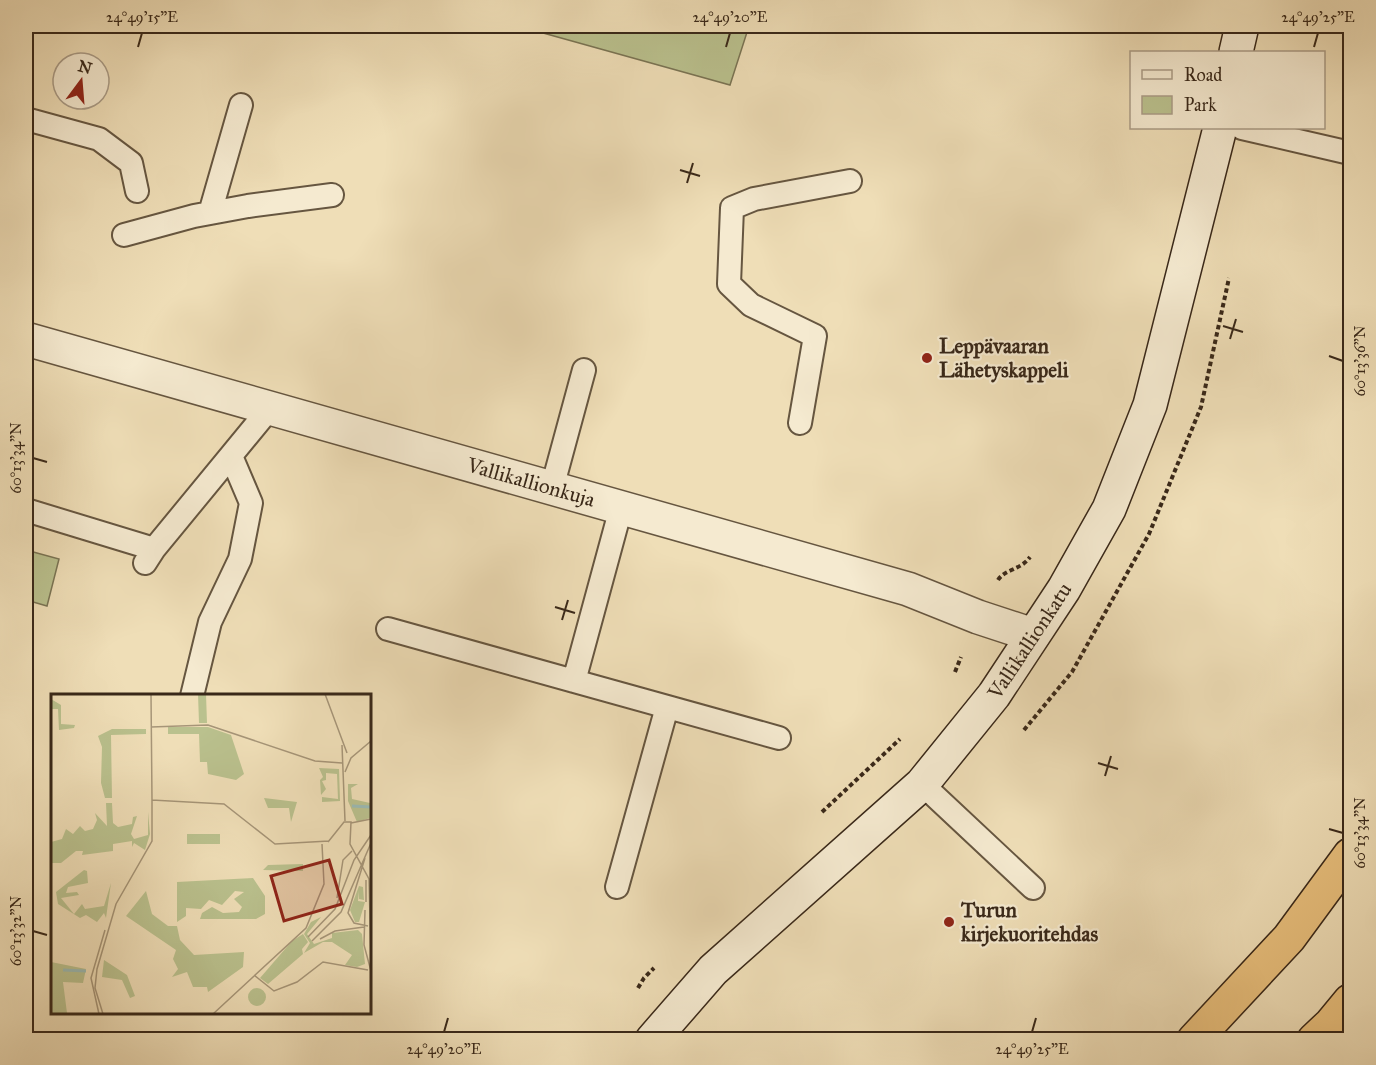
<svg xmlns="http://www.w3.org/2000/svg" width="1376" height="1065" viewBox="0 0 1376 1065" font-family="'IM FELL Great Primer',serif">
<rect width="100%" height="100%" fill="#efdeb7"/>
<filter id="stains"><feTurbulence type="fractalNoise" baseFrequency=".00333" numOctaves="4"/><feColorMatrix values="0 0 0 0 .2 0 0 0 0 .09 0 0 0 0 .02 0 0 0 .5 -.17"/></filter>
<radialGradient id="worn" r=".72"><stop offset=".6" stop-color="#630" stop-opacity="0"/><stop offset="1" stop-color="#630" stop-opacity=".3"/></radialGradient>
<!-- green -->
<path fill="#bac18e" stroke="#7a7454" stroke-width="1.5" d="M518,26H749L730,85Z
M26,550L59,559L47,606L26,600Z"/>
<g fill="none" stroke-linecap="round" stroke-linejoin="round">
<defs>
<path id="lane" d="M26,119L99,139L131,163L137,191
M1242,128L1350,153
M210,213L241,105
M124,235L194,216L248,206L332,195
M800,423L815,336L751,305L729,284L732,208L754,199L850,181
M552,488L584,370
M621,508L574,681L779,738
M26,510L154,549
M145,563L154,549L270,408
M388,629L574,681
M192,696L210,622L240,559L251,503L231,456
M922,784L1033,888
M617,887L667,707"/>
<g id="street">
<path id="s1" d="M26,339L908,589L978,617L1033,635"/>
</g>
<g id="secondary">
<path d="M1236,52L1242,26"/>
<path id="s2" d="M652,1040L713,970L922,784L994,695L1064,589L1109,509L1150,405L1220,128"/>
</g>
<path id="highway" d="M1194,1040L1289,938L1350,855
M1314,1040L1331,1024L1350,1001"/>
</defs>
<!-- lane casing -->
<use href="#lane" stroke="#665640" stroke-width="26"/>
<!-- street casing -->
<use href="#street" stroke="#665640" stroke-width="36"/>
<!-- secondary casing -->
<use href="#secondary" stroke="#392819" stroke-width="36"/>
<!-- highway casing -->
<use href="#highway" stroke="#392819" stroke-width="36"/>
<!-- path -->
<path stroke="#392819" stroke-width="4" stroke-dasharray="4.5 3" stroke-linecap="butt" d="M998,580C1005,569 1021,570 1030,557
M955,672L961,657
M1024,730L1072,672L1149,534L1201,407L1229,278
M822,812L900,739
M638,988L644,978L654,968"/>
<!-- lane -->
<use href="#lane" stroke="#f5ead0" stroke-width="22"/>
<!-- street -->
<use href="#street" stroke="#f5ead0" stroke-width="33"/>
<!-- secondary -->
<use href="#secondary" stroke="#f5ead0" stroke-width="33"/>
<!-- highway -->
<use href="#highway" stroke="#e8bf7c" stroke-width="33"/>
</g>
<!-- ticks -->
<path fill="none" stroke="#392819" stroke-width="2" d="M138,47L142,33M726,47L730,33M1314,47L1318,33M680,170L700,176M687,183L693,163M1223,326L1243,332M1230,339L1236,319M1329,356L1343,361M33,458L47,462M555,607L575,613M562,620L568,600M1098,763L1118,769M1105,776L1111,756M1329,829L1343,833M33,931L47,935M444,1032L448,1018M1032,1032L1036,1018"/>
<!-- markers -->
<g fill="#8f2418" stroke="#f5ead0" stroke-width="2">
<circle cx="927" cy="358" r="6"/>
<circle cx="949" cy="922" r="6"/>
</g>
<g text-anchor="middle" stroke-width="4.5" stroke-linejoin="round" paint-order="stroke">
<!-- poi labels -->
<g font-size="21" font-weight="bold" fill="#392819" stroke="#f5ead0" text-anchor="start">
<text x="939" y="353">Leppävaaran<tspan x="939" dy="24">Lähetyskappeli</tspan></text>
<text x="961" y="917">Turun<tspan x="961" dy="24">kirjekuoritehdas</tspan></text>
</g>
<!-- street labels -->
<g font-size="21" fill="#392819" stroke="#f5ead0">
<text dy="7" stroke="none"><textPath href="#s1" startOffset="525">Vallikallionkuja</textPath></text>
<text dy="7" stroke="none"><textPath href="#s2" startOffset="552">Vallikallionkatu</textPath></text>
</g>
</g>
<!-- overview -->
<g transform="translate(51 694)">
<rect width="320" height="320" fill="#efdeb7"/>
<path d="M0,0V5L10,11V30L24,31L23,34L8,36L7,15H0ZM147,0H155L156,29H148ZM117,33H157L180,41L193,80L185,86L157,80L156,68H149L148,40H117ZM61,35H95V40L60,41L61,104H54L50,89L51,53L47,42ZM268,74L288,75L289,107L271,108V103L287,105L286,80L275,79V86L271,87L275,95L270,101L269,86L272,83ZM297,90H307L300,94L301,105L319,109V124L306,128L297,107ZM213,104L246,108L240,128L238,114H217ZM55,109H61L62,129L67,133L81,130L82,123L86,122L80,140L83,145L97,141V118L99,140L94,156L83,149L81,153V147L62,150V157L31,161L32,157H25L10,169H0V148L11,145L15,135L22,140L29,132L34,137L42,135L46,126L44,119L56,132ZM136,140H169V150H136ZM252,170V177L212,176L217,171ZM33,176L36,177L37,189L17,193L15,199L26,198L28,201L10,204L23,220L31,210L34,215L53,212L60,189L55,224L53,219L46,228L35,221L29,224L7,210L5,198ZM202,184L214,202V220L205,225H149L151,219L161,213L172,219L188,218L191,213L183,205L193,198L184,197L171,211L158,206L150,215L135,214V222L126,228V188ZM308,192L312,193L313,206L308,205V197L307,207L314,208L308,228H304L299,216ZM95,197L101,220L117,232H126L129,246L143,261L193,258L192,273L157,298L156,293H142L136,278L121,283L127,275L122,265L125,256L75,222ZM270,223L256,240L263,250L281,244V239L307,236L311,240L314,270L306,273L294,271L301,261L281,248H272L253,259L259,249L253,240L260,228ZM252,240L257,248L251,255L252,260L217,290L209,284L241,247ZM53,266L76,281L84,302L79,304L71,286L51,283ZM0,268L35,275L32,289L12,288L16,319H0ZM197 303a9 9 0 1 1 18 0a9 9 0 1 1-18 0Z" fill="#bac18e"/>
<path fill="none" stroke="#9bbbb5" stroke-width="3" d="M301,112L320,113M12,276L35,277"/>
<path fill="none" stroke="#a69578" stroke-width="1.5" d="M100,0L101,106M274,0L296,59M100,33L157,31L264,67L291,69M291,51L294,127M294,78L300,64L320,47M300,129L320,125M277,148L293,128H300L299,150L318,185L320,265M314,164L297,219L303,229L317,232M286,204L292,166L301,157M315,208V186M314,216L313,251L320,277M257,243L284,215L303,166L320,141M269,245L284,237L313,233M261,247L290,218L320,149M203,281L223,297L246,288L272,268L317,276M48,320L40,284L54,236M52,320L44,294L46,275L65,210L101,147V106L173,110L224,150L278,147M162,320L255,234L273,190L271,150"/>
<path fill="#8f2418" fill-opacity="0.15" stroke="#8f2418" stroke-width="3" d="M278,166L291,210L233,227L220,182Z"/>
<rect width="320" height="320" fill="none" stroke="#392819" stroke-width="3"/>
</g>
<!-- margin -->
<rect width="1376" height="1065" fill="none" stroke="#efdeb7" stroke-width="66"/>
<!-- legend -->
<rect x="1130" y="51" width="195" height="78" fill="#f5ead0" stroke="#aa9c87" stroke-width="1.5"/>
<rect x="1142" y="70" width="30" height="9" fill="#f5ead0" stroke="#aa9c87" stroke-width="1.5"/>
<text x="1184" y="81" font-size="18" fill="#392819">Road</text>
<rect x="1142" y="96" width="30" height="18" fill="#bac18e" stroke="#aa9c87" stroke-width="1.5"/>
<text x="1184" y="111" font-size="18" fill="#392819">Park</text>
<!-- north arrow -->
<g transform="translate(81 81) rotate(16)"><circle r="28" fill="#f5ead0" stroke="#aa9c87" stroke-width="1.5"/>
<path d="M0-4.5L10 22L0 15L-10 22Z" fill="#8f2418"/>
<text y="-9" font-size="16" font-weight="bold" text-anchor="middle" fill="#392819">N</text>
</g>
<rect x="33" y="33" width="1310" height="999" fill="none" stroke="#392819" stroke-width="2"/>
<g font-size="15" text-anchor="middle" fill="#392819">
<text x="142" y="22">24°49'15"E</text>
<text x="730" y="22">24°49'20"E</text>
<text x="1318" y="22">24°49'25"E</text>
<text transform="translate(1360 361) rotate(-90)" y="5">60°13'36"N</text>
<text transform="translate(16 458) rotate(-90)" y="5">60°13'34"N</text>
<text transform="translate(1360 833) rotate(-90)" y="5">60°13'34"N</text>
<text transform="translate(16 931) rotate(-90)" y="5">60°13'32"N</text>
<text x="444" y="1054">24°49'20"E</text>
<text x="1032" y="1054">24°49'25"E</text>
</g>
<rect width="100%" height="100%" filter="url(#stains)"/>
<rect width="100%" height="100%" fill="url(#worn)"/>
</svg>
